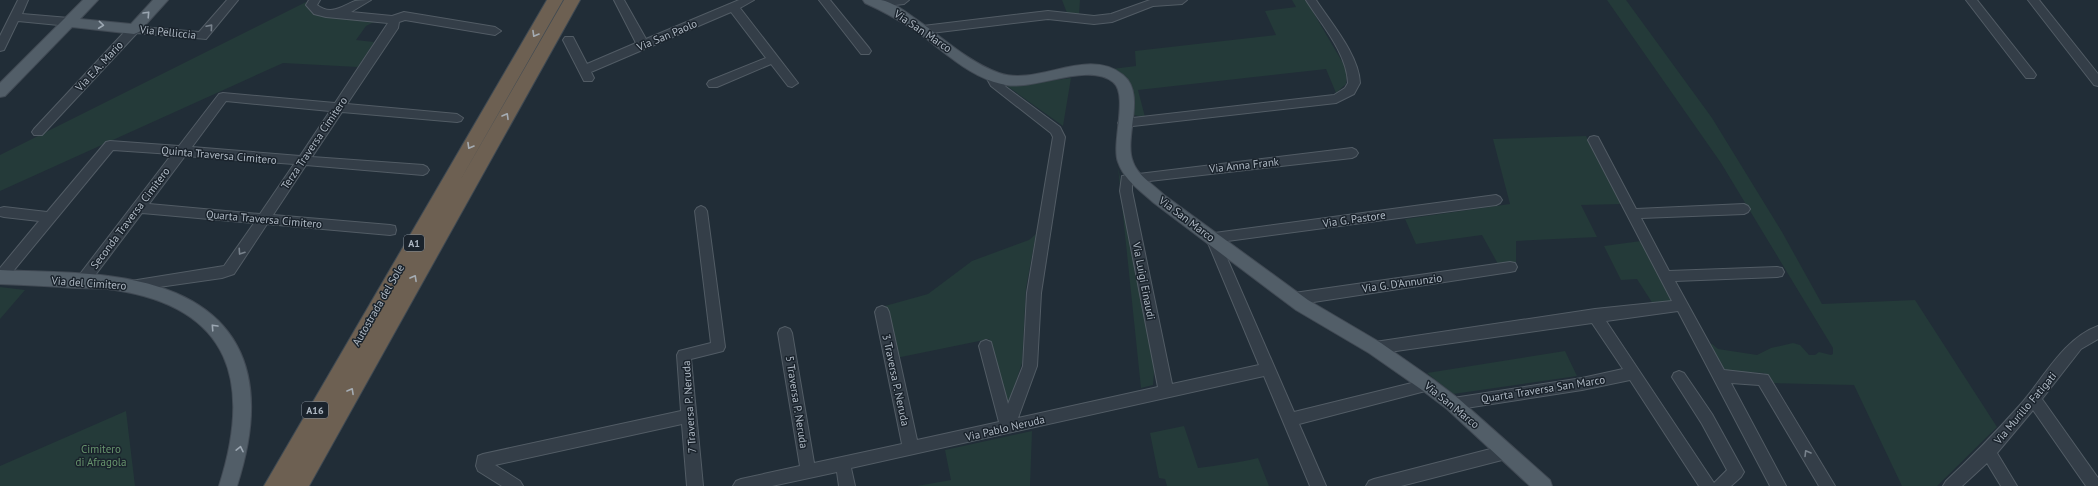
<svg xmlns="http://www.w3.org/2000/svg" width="2098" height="486" viewBox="0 0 2098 486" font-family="'PT Sans',sans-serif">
<rect width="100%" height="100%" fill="#212d37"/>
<!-- green -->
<path fill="#243a39" d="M1062,0H1080L1079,15L1067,13Z
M1292,0H1306L1347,70L1346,84L1336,93L1326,69L1138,90L1145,117L1133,115C1131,94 1134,80 1112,69L1136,66L1135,51L1276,35L1265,11L1296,7Z
M1607,0H1626L1712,118L1782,232L1822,304L1915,300L1997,427L1937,486H1902L1854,385L1771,383L1764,373L1722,371L1707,343L1712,344L1718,349L1757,355L1771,348L1793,343L1800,345L1809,355H1815L1819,352L1831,355L1833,354V348L1721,163Z
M306,2L310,8L374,22L366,26L356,40L374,42L358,67L283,63L0,191V155Z
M1071,78L1063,126L1007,86Z
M1586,136L1622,204L1581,205L1597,237L1516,241V262L1498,264L1482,235L1416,244L1405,219L1510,204L1493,139Z
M1118,167L1155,360L1153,385L1141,388Z
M1036,234L1026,288L1022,363L1008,406L989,339L896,358L885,306L928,294L972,261L1029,240Z
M1641,241L1674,301L1653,304L1637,279L1621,280L1604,246Z
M0,287L25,290L0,319Z
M1565,351L1577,376L1453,394L1427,373Z
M126,411L135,486H0V466Z
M1184,426L1198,468C1219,465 1238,463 1258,458L1269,486H1167L1165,479L1159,478L1150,433Z
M1032,431L1030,486H917L951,480L945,450Z"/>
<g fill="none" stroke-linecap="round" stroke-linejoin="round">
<defs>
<path id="minor" d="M18,0H28L22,14L69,18L75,22L69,26L18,21L4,50L0,51V36Z
M227,0H238L206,39L137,33L42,135H34L32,132L34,129L130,26L199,32Z
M309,0H320L317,5C331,16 342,6 355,1C360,0 366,0 371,0L351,12L392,16L404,12L495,27L501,31L495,35L405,20L399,22L398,28L347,104L457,114L463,118L461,121L457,122L342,112L312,157L423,165L427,167L429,170L427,173L423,175L306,165L273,215L390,225L395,226L396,230L395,234L390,235L267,224L234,274L222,278L131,291L126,290L124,286L126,282L131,281L224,266L254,223L142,213L87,286L82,287L77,286L75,282L77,278L172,154L113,150L5,281L0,282V268L39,221L4,217L0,216V208L4,207L47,212L106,142L110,141L179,146L219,94L223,93L335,103L388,23L326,17L314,14L306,5ZM226,101L330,111L300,156L192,147ZM185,156L294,164L260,214L149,204Z
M614,0H624L646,39L739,0H754L740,8L798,83L792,87L788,86L771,64L717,87H709L707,84L709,81L766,58L731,12L591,72L594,78L592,81H584L563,40L565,37H573L587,64L636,43Z
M819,0H830L869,48L871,51L869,54H861Z
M873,0H909L904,4L877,7L873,6L872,3Z
M1150,0H1187L1182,4L1153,6L1112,22L1094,24L1048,19L923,34L917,30L923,26L1048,11L1094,16L1111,14Z
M1306,0H1316C1331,23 1359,55 1360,83L1354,94L1336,103L1124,127L1120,126L1118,123L1120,120L1124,119L1334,95L1345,88L1348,83C1347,53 1321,24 1306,0Z
M1966,0H1977L2034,72L2036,75L2034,78H2026Z
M2028,0H2039L2098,74V86L2094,85Z
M992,73L996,74L1006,87L1060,127L1065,137L1041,293L1037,366L1018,418L1158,387L1120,191L1122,176L1352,148L1356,150L1358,153L1356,156L1352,158L1132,183V191L1172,384L1259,365L1206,238L1207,234L1496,195L1500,197L1502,200L1500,203L1496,205L1220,242L1294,412L1428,379L1433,381L1435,385L1433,389L1299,424L1326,486H1310L1264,376L851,468L855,486H839L837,472L772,486H733L736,481L741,479L800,466L778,333L780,329L785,327L790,329L792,333L814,463L902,444L875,312L877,308L882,306L887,308L889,312L917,440L999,422L979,346L981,342L986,340L991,342L1008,404L1023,366L1027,293L1053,137L1051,133L991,86L986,77Z
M1594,136L1598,137L1636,209L1744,204L1748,206L1750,209L1748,212L1744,214L1641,218L1669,271L1777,267L1782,268L1784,272L1782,276L1777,277L1675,281L1724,370L1768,375L1835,486H1819L1759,385L1731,383L1786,486H1770L1678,311L1606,321L1714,483L1727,470L1702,424L1672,377L1674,373L1679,371L1684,373L1712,414L1744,472L1741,477L1731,486H1699L1630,380L1582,390L1453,410L1448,408L1446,404L1448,400L1453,398L1582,378L1623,369L1592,323L1375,354L1370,352L1368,348L1370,344L1375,342L1595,309L1672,301L1588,140L1590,137Z
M701,206L705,208L707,211L725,347L723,351L691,359L703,486H687L682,424L495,465L520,481L523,486H502L478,471L476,466L478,456L483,454L681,411L677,355L679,351L711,343L695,211L697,208Z
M1510,262L1515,263L1517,267L1515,271L1510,272L1294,305L1289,303L1287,299L1289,295L1294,293Z
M2098,326V339L2081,349L2042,399L2098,478V486H2086L2033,410L1997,453L2017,486H2001L1987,463L1962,486H1943L1946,481C1972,457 1996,432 2020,405C2044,378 2063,339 2098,326Z
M1506,445L1511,447L1513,452L1511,457L1506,459L1401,486H1366L1369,481L1374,479Z"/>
<path id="major" d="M83,0H98L80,19L131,24L153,0H168L139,32L134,34L72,27L5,96L0,97V83Z
M863,0C869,0 876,0 881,0C892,2 905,11 913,17C941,36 968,62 999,73C1038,87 1087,46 1123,75C1147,94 1123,138 1133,162C1138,176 1154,185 1164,195L1308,300L1381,343L1434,380L1459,399L1550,480L1552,486H1530L1447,409L1422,390L1369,353L1296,310L1154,203C1141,191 1124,180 1118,162C1111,143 1129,95 1113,82C1089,62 1036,90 1006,85C971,79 944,51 916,31C899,20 883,11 865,3Z
M0,270C37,272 78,271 115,277C240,295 274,371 237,486H219C252,383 232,308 115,290C102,288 89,288 76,288C50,286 25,285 0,284Z"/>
<path id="highway" d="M547,0H563L458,184L564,0H580L309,486H264Z"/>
</defs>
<!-- minor casing -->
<use href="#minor" stroke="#525c65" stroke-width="2"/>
<!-- major casing -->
<use href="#major" stroke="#414a54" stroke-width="2"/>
<!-- highway casing -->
<use href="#highway" stroke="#3f4952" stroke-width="2"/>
<!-- minor -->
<use href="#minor" fill="#343e48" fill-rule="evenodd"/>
<!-- major -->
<use href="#major" fill="#525e68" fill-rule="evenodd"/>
<!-- highway -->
<use href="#highway" fill="#6d6052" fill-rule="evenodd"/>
</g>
<!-- one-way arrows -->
<defs><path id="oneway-chevron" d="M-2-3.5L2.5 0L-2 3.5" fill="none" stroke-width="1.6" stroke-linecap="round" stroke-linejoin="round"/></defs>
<g stroke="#9ca7b2">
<use href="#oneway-chevron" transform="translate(147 14) rotate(-47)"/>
<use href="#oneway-chevron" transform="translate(101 25) rotate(6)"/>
<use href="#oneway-chevron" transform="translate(214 327) rotate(-133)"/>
<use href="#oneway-chevron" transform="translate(240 449) rotate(-78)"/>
</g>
<g stroke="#78828c">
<use href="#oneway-chevron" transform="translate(210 27) rotate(-49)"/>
<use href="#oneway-chevron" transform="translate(241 252) rotate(124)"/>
<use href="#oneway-chevron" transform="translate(1807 453) rotate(-121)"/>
</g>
<g stroke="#a5acb3">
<use href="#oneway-chevron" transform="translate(535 34) rotate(120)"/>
<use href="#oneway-chevron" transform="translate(506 116) rotate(-60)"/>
<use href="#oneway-chevron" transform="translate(470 146) rotate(120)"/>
<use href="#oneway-chevron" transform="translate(414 278) rotate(-61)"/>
<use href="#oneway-chevron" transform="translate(351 391) rotate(-61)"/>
</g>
<g text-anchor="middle" stroke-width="3" stroke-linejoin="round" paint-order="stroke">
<!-- shield labels -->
<g fill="#1a232c" stroke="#828c96" stroke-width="1">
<rect x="404" y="235" width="20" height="16" rx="3"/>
<rect x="302" y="402" width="26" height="16" rx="3"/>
</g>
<g font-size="10" font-weight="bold" fill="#afb9c4">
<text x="414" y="247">A1</text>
<text x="315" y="414">A16</text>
</g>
<!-- street labels -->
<g font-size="11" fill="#afb9c4" stroke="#1a232c">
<text transform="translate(923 31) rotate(34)" y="4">Via San Marco</text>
<text transform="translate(168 32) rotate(6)" y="4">Via Pelliccia</text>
<text transform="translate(667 35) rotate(-23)" y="4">Via San Paolo</text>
<text transform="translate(99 66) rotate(-47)" y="4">Via E.A. Mario</text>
<text transform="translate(314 143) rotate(-56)" y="4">Terza Traversa Cimitero</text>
<text transform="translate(219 155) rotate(5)" y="4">Quinta Traversa Cimitero</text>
<text transform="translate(1244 165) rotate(-6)" y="4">Via Anna Frank</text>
<text transform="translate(130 218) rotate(-53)" y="4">Seconda Traversa Cimitero</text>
<text transform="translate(264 219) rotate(5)" y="4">Quarta Traversa Cimitero</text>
<text transform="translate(1187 219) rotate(37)" y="4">Via San Marco</text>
<text transform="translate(1354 219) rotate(-8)" y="4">Via G. Pastore</text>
<text transform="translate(1144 281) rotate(79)" y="4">Via Luigi Einaudi</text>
<text transform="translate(89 283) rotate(4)" y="4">Via del Cimitero</text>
<text transform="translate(1402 283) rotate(-8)" y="4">Via G. D'Annunzio</text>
<text transform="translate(378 305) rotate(-60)" y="4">Autostrada del Sole</text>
<text transform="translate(896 380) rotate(78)" y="4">3 Traversa P. Neruda</text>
<text transform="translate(1543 389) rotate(-9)" y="4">Quarta Traversa San Marco</text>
<text transform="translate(797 402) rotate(81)" y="4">5 Traversa P. Neruda</text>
<text transform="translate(1452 405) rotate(39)" y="4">Via San Marco</text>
<text transform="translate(689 407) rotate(-94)" y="4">7 Traversa P. Neruda</text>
<text transform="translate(2025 408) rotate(-50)" y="4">Via Murillo Fatigati</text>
<text transform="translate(1005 428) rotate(-13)" y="4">Via Pablo Neruda</text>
</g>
<!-- park labels -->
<g font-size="11" fill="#67946d" stroke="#1a232c">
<text x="101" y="453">Cimitero<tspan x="101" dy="13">di Afragola</tspan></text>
</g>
</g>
</svg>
